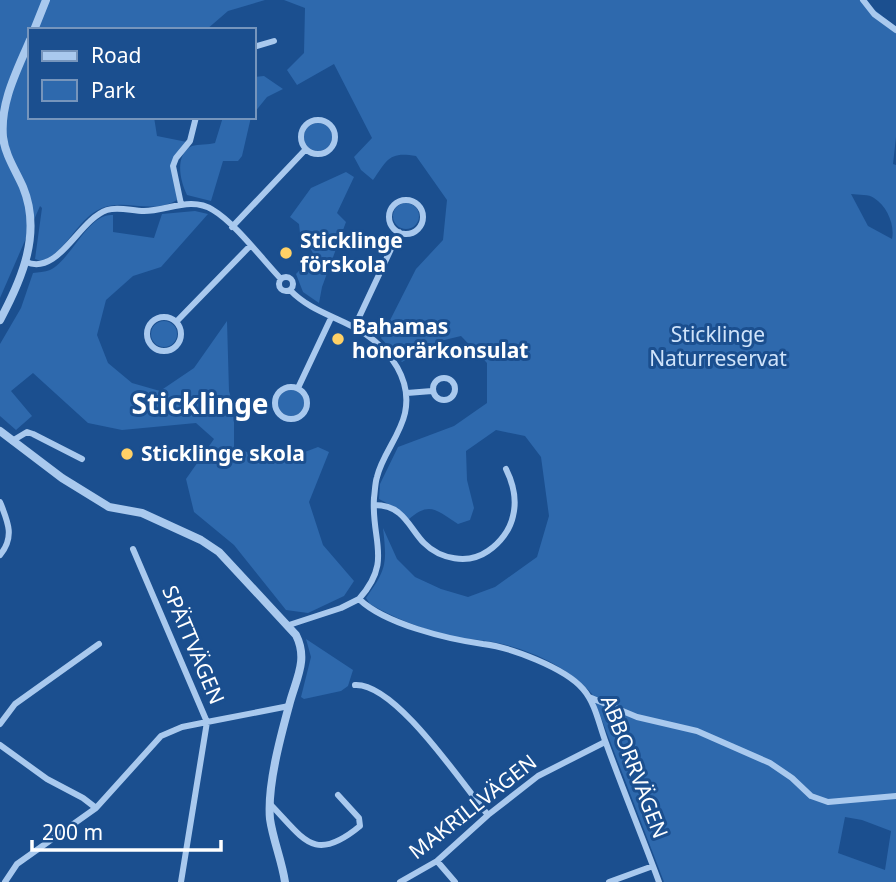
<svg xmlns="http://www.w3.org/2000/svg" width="896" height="882" viewBox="0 0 896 882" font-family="'Noto Sans',sans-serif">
<rect width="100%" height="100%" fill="#1b4f8f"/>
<!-- green -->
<path fill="#2e69ad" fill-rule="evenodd" d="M0,0H265L228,11L206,30H30V117H154L157,136L187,142L175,155L177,200C152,215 125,198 102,208C76,219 67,253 41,261L35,259L42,208L40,206L0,298Z
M284,0H867L871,7L896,27V137L893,164L896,165V882H664L592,694C569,667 529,649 493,642C477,639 461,639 445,635C420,628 392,617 370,604L366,598C387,569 387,563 383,528L397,559L415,577L441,589L468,597L495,587L537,557L549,516L541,457L525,436L496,430L466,451L467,480L474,508L470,520L458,524C437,511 430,500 408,520L396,508L379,499L380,484L398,447L454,426L487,403V363L461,336L436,342L402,362L381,338L416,269L443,240L447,200L416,156C389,151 387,160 373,180L361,170L354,157L372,138L334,64L297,85L287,70L304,53L305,8ZM851,194C859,195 869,194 874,198C887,206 895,225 892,239L868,226ZM845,817L862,820L891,831L885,870L838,853Z
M264,76L283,89L267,97L254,113V77Z
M223,117H251L242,156L238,161H223L211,201L187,195C180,181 174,155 192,146C198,144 209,145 215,143Z
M304 137a14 14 0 1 1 28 0a14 14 0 1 1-28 0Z
M346,172L354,177L337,213L346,222L322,287L319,303L303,292L296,274L314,255L309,246L310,238L300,233L299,224L290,217L311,188Z
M393 216a13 13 0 1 1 26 0a13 13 0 1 1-26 0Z
M195,211L208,214L161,267L133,276L106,300L97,335L108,363L132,383L160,391L194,368L227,321L229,391L234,409V447L276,463L318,447L329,452L309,502L323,545L354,581L344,596L308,613L286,610L234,545L194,512L186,479L214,439L196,423L122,430L88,423L33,373L11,391L32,416L16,430L0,416V344L21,308L33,273C38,272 45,272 50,270C72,259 88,213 113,215V232L154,238L162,214Z
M151 334a13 13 0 1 1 26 0a13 13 0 1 1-26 0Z
M278 403a13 13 0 1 1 26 0a13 13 0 1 1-26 0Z
M306,639L353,670L348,686L341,691L304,699L301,697L311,657Z"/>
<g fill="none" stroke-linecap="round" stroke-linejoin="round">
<!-- minor -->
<path stroke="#a9c9ee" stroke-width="6" d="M863,0L874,14L896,30
M254,47L274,41
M301 137a17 17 0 1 1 34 0a17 17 0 1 1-34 0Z
M389 217a17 17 0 1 1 34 0a17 17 0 1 1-34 0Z
M181,204L173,166L176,158L190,141L196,117
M232,227L306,149
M26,262C59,276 78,220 107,210C118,206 132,211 144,211C167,211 191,196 213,210C235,223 262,259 281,279
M279 284a7 7 0 1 1 14 0a7 7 0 1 1-14 0Z
M290,290C311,312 339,317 364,333C391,351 412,380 405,413C400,436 382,455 377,477C375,483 375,491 374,498C371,541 393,561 359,599
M147 334a17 17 0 1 1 34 0a17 17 0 1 1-34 0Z
M177,321L250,246
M354,328L399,232
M433 389a11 11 0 1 1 22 0a11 11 0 1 1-22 0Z
M275 403a16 16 0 1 1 32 0a16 16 0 1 1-32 0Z
M298,388L331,318
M407,393L432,391
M12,441L27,432L33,434L82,459
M0,502C8,522 15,537 0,555
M374,505C383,505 392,507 399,513C409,521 415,534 424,543C440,559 468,565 488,551C500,543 510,530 513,516C517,500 513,483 506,469
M133,549L207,722L181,882
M289,625L341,608L359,599C385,624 447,639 483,644C510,647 565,668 583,689C596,704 599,725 606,743C623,790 642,836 659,882
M355,685C396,683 462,784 488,815
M589,697L637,717L697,731L770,763L792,778L811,796L828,802L896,796
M0,724L15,704L99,644
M0,745L47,779L83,798L96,808
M271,805C304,839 314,864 360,826L359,818L338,795
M437,861L455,882
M5,882L17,864L96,808L161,736L182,727L207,722L289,706
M400,882L437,861L488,815L538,776L605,742
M609,882L653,866"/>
<!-- tertiary -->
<path stroke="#a9c9ee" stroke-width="8" d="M34,30L46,0
M0,320C22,279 42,233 23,187C16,171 5,155 3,137C0,102 17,71 30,40
M0,431L62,478L109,507L142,513L201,540L219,552L296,635C308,659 297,677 290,702C281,735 267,785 270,819C273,840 282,861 285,882"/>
</g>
<!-- markers -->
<g fill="#ffd166" stroke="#1b4f8f" stroke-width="2.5">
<circle cx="286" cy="253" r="7"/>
<circle cx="338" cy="339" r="7"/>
<circle cx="127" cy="454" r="7"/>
</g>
<g text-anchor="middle" stroke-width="6" stroke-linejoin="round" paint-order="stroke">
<!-- poi labels -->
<g font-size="21" font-weight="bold" fill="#fff" stroke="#1b4f8f" text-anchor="start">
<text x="300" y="248">Sticklinge<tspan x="300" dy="24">förskola</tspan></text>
<text x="352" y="334">Bahamas<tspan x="352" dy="24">honorärkonsulat</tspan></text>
<text x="141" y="461">Sticklinge skola</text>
</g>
<!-- park labels -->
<g font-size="21" fill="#cfe3fa" stroke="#1b4f8f">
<text x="718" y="342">Sticklinge<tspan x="718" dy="24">Naturreservat</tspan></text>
</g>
<!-- street labels -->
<g font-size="21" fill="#fff" stroke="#1b4f8f">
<text transform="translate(193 645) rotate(67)" y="7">SPÄTTVÄGEN</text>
<text transform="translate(634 767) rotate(69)" y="7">ABBORRVÄGEN</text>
<text transform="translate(473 807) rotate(-38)" y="7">MAKRILLVÄGEN</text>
</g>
<!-- district labels -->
<g font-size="28" font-weight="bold" fill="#fff" stroke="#1b4f8f">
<text x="200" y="414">Sticklinge</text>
</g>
</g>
<!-- legend -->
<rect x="28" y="28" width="228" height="91" fill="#1b4f8f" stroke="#7695bc" stroke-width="2"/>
<rect x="42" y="51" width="35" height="10" fill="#a9c9ee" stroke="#7695bc" stroke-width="2"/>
<text x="91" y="63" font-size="21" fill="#ffffff">Road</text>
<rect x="42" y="80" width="35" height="21" fill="#2e69ad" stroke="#7695bc" stroke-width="2"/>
<text x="91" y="98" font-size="21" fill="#ffffff">Park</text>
<!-- scale -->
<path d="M32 840v10h189v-10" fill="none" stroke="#ffffff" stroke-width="3.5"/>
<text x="42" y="840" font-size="21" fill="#ffffff" stroke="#1b4f8f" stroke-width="5" paint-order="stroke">200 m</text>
</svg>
